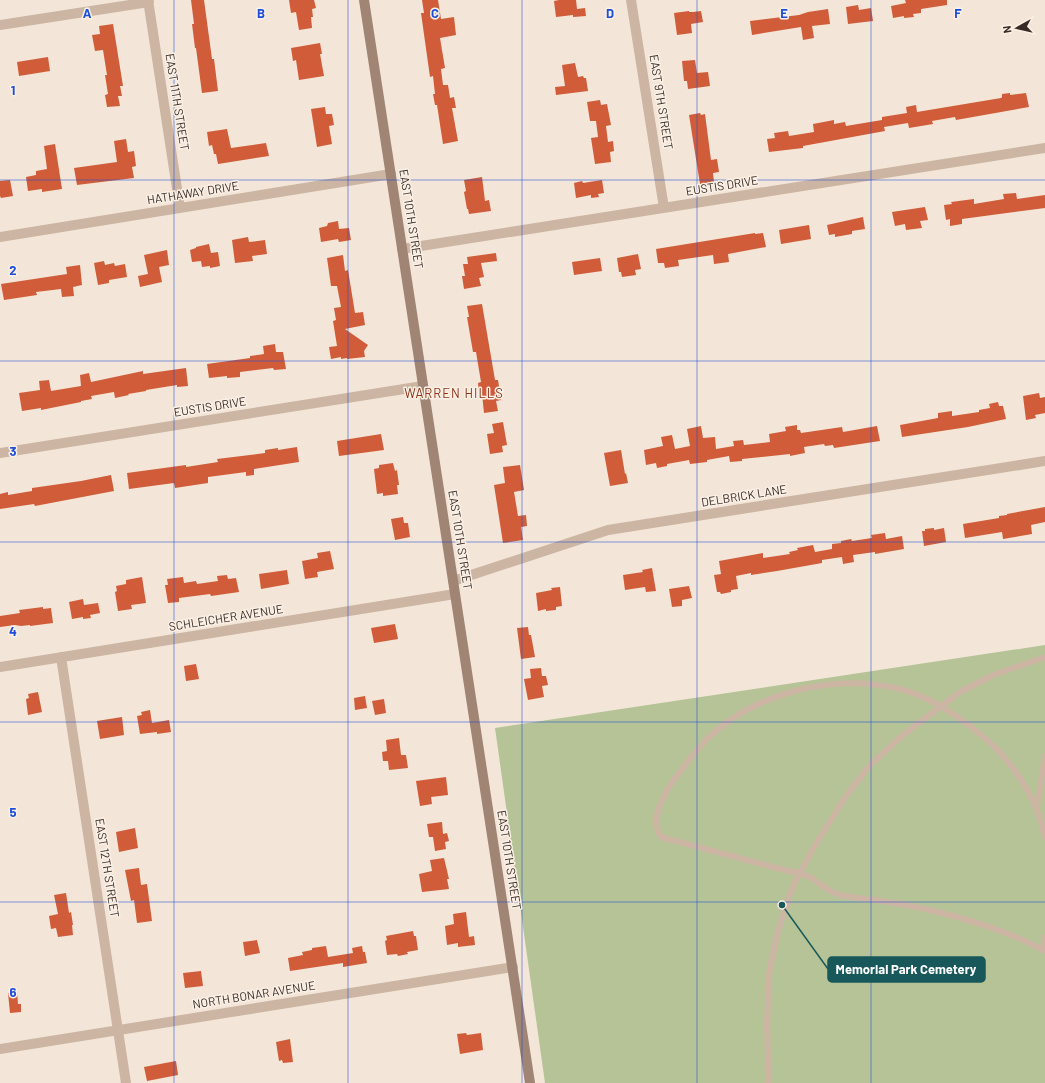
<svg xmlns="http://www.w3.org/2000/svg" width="1045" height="1083" viewBox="0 0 1045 1083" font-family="Barlow,sans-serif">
<rect width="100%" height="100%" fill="#f3e6d8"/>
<!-- green -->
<path fill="#b5c397" d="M1045,645V1083H545L495,728Z"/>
<!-- building -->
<path fill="#d05c39" d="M191,0H204L212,59H214L218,91L202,93L196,48H195L192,24H194Z
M289,0H314L316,8L312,9L313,17H311L312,28L299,30L296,12L291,13Z
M422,0H438L441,19L454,17L456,35L440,38L445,68L441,69L443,85H448L450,98L454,97L456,108H452L458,141L443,144L437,105H435L433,94H435L433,76L430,77L421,13H424Z
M559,0H576L577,9L585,8L586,16L573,17V15L556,17L554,1Z
M905,0H947V5L921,9V13L913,14L914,17L904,18V16L893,18L891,6L906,3Z
M858,5L859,10L871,8L873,21L848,24L846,7Z
M828,9L830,24L812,26L814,38L803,40L801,27L752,35L750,21L799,15L808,12Z
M689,11V12H693L701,11L703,22L691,24L692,33L677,35L674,13Z
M113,24L123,86H120L122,96H118L120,106L107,107L105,95L108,94L105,75H107L103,50L95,51L92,35L100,34L99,26Z
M320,43L322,54H320L324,76L299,80L296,60L293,61L291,48Z
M48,57L50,71L19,76L17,62Z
M695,60L697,73L708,72L710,86L688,89L687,81H684L682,61Z
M575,63L578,77L583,76L584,78H586L588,91L556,95L555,87L565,86L562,65Z
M1010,93V95L1026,93L1029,107L956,120L955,117L932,121L933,124L909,128L908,123L884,127L885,131L803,146V148L769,152L767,139L775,138L774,133L788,131L789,136L814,132L813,124L834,120V124L845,122L846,126L882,120V117L907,113L906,107L916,105L917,112L1001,98L1002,97V94Z
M600,100L601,105L607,104L611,125L606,126L608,142L613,141L614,151L610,152L611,162L595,164L591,138L598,137L596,121H590L587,102Z
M325,107L326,114H332L334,125L329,126L332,144L317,147L311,109Z
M700,113L701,115L705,114L711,160L717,159L719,172L713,173L714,182L700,184L689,115Z
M227,129L231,148L266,143L269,156L218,164L216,154H214L212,145L209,146L207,132Z
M126,139L128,152L134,151L136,166L132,167L134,178L77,185L74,168L117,162L114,141Z
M55,144L62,189L42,192V189L28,191L26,177L36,175V171L47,169L44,146Z
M482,177L485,201L489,200L491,211L469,214L468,209H467L464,192L466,191L464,180Z
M10,180L13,196L1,198L0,196V181Z
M602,180L604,193L598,194L599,197L591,198V195L576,198L574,183L582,181L583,183Z
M1016,193L1017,199L1045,195V208L962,219V224L950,226V219L946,220L944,205L952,204L951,202L974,199V204L1004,199L1003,194Z
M925,207L928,220L920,221L922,228L906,230L905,224L895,226L892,212Z
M863,217L865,229L852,231V234L835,237V234L829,235L827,225Z
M338,221L339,229L349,228L351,240L339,242L338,239L321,242L319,228L327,226L328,223Z
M809,225L811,239L781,244L779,230Z
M755,233V234L763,233L766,247L728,254L729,262L714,264L713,255L678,260L679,266L665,268L664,263H658L656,249Z
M248,237L249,242L265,240L267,254L252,256L253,261L235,263L232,240Z
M209,244L211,253L218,252L220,266L210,268V266L202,267L201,261L192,262L190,250L196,248V247Z
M167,250L169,265L159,267L162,282L140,287L138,276L148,274L144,255Z
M496,253L497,261L481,263L484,277L479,278L481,286L464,289L462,276H465L463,264H468L467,257Z
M638,254L641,269L635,270L636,275L622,277L621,272H619L617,258Z
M343,255L345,271L348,270L355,313L363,312L365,325L345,329L368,345L364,351L365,357L347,359V358L341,359V357L331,359L329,347L337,346L333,321L336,320L334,308L341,307L337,286H331L327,258Z
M600,258L602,271L574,275L572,262Z
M104,261L105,265L114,263L115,266L125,264L127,277L109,280V283L98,285L94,263Z
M80,265L82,285L73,287L74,296L62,297L61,289L36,292L37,295L4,300L1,284L67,274L66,267Z
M482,304L495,380H498L501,400L496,401L498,411L484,413L482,394H479L478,383L481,382L476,352H473L467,317H469L467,306Z
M275,344L276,352H283L286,369L274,370L273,368L240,372V377L227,378V376L209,378L207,364L250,358V356L264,354L263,346Z
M186,368L188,386L177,387V385L146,390V391L128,394L129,395L115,398L114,392L91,396L92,399L81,401V402L41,410V408L22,411L19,393L40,390L39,381L49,380L51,391L81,386L80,375L89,373L91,382L143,371V374Z
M1039,393L1040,398L1045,397V413L1035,415L1036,418L1026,420L1023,396Z
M998,402L999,406H1003L1006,419L1001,420L968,427L902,437L900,425L938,418V413L952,411V416L979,412V410L990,408L989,404Z
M503,422L507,445L502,446L503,452L490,454L487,434L494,433L492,424Z
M797,425V430H800L801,433L842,427L843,432L877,426L880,441L834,448L833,445L825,446L824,444L804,447L805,453L790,456V454L742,459V461L730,462L729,456L707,460V462L690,464L689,460L667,464V466L657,468L656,463L646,465L644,450L663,446L661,437L672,435L675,449L690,446L687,429L701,426L703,438L715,437L716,449L734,446L733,441L743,440L744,445L770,442L769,434L786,431L785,427Z
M381,434L384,450L339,456L337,441Z
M297,447L299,462L254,469V475L246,476V472L208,477V483L175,488L174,483L129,489L127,473L186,465V467L218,462L217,459L265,453V450L278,448V450Z
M621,450L625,474L626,473L628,483L610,486L604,453Z
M393,463L395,471L397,470L399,485H397L398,494L383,496V493L377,494L374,469L379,468V465Z
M520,465L524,490L514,492L518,516L526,515L527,526L521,527L523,540L503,543L494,485L505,483L503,467Z
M111,475L114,491L35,506L34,504L0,509V494L8,492V495L32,491V488L81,481Z
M1045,507V522L1031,525L1032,534L1003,539L1002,532L965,538L963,524L999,518V516L1007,515V514Z
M403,517L404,523H408L410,537L395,540L391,519Z
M934,528V530L944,528L946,542L924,546L922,531H925V529Z
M885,533L886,539L902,536L904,549L875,554V552L853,555L854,562L843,564L842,557L822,560V563L777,571L751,575V573L736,576L738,589L731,590V592L721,594L720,592H717L714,575L721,574L719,561L763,553V558L790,554L789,552L798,550L797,548L813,545L815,552L832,549V544L841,543V541L851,539L852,541L872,538L871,535Z
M330,551L334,569L317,572L318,577L305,579L302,561L318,558L317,553Z
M652,568L656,591L646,592L645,587L625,590L623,575L643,572L642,570Z
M287,570L289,584L261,589L259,574Z
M227,575L228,579L236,578L239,592L211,596L210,594L179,598V602L168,603L165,585H168L167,579L183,577L184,583L196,581L197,584L218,581L217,576Z
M142,577L146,603L131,605L132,609L118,611L115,592L117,591L116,586L126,584V580Z
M689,586L692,598L682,600V606L672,607L669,589Z
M560,587L562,606L556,607V610L546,611V609L538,611L536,593L552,590L551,588Z
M83,599L84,605L98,603L100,613L90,615L91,618L83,619V617L72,619L69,602Z
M43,607V609L51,608L53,623L30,626V625L21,626L15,625L0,627V616L20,613L19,610Z
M395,624L398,639L374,643L371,628Z
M528,627L529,635H531L535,657L521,659L517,628Z
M196,664L199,679L186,681L184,666Z
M541,668L542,676H546L548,685L542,686L544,697L528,700L524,679L531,678L530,669Z
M38,692L42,712L28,715L26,699L29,698L28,694Z
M365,696L367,708L355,710L354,698Z
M384,699L386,713L375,715L372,701Z
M150,710L152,723L169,720L171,732L157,734V732L140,734L137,716L142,715L141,712Z
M122,717L124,735L100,739L97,721Z
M399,738L401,755H406L408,768L389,770L388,761H383L382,752L387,751L386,740Z
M446,777L448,795L431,797L432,804L420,806L416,781Z
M442,822L443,834L447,833L449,841L445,842L446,849L435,851L433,837H429L427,824Z
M135,828L138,848L119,852L116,832Z
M444,858L449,879H447L449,889L422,892L419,874L432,871L430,860Z
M139,868L141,885L147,884L152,921L137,923L134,900L131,901L125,870Z
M66,893L69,913L71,912L73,925H72L73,935L58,937L56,928L51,929L49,916L58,914L54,895Z
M466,912L469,937L474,936L475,945L458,947V943L447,945L445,926L454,924L453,914Z
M413,931L414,936H416L418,950L407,952L408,954L398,956L397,954L387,955L385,941L387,940L386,936Z
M257,940L260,953L245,956L243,942Z
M326,946L328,957L353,953L352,948L362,946L363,952H365L367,963L343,967V963L290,971L288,958L303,955L302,952L312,950V948Z
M201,971L203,986L185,988L183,973Z
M17,991L18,1004H21V1012L10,1013L8,993Z
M466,1033L467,1035L481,1033L483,1050L460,1054L457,1034Z
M290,1039L293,1062L283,1063L282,1060L279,1061L276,1042Z
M176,1061L178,1075L147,1081L144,1067Z"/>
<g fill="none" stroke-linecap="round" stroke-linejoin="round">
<!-- lane -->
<path stroke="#ccb5a3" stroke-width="6" d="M1037,807L1045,756
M1045,837C1037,797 1012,760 980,734C956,714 927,695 896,688C830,674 753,693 705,741C692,755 682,769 671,784C662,799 649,821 661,837L788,871L800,873L810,877L830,891L840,895C868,900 897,902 925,909C966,918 1008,931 1045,951
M1043,950L1045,937
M769,1083L767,1026L769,973L778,931L793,886L814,847L846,796L870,765L903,735L960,692L993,675L1045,657"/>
<!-- street -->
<path stroke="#ccb5a3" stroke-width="10" d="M148,0L180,208
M631,0L664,208
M0,25L149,2
M0,237L391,174
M402,249L1045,148
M0,453L423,386
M453,581L608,530L1045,461
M61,657L126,1083
M0,667L455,594
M0,1049L513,967"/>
<!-- secondary -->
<path stroke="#a08474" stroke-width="10" d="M364,0L530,1083"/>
</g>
<!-- grid -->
<path fill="none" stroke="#1d4ed8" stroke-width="1" stroke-opacity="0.55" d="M174,0V1083M348,0V1083M522,0V1083M697,0V1083M871,0V1083M0,180H1045M0,361H1045M0,542H1045M0,722H1045M0,902H1045"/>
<g text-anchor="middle" stroke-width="3" stroke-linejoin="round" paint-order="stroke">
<!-- street labels -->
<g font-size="12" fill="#372b26" stroke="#fbf0e5">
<text transform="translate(177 102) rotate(81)" y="4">EAST 11TH STREET</text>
<text transform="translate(661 102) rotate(81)" y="4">EAST 9TH STREET</text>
<text transform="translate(722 186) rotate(-9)" y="4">EUSTIS DRIVE</text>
<text transform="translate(193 193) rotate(-9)" y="4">HATHAWAY DRIVE</text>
<text transform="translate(411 219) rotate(81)" y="4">EAST 10TH STREET</text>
<text transform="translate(210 407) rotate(-9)" y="4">EUSTIS DRIVE</text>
<text transform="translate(744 496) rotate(-9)" y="4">DELBRICK LANE</text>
<text transform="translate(460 540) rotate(81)" y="4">EAST 10TH STREET</text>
<text transform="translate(226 618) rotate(-9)" y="4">SCHLEICHER AVENUE</text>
<text transform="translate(509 860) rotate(81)" y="4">EAST 10TH STREET</text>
<text transform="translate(107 868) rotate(81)" y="4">EAST 12TH STREET</text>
<text transform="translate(254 995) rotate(-9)" y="4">NORTH BONAR AVENUE</text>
</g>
<!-- neighbourhood labels -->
<g font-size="13" letter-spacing="1" fill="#8c3218" stroke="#fbf0e5">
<text x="454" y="398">WARREN HILLS</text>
</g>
</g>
<g font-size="13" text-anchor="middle" font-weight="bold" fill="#1d4ed8" stroke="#fbf0e5" stroke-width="3" stroke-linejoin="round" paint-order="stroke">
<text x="87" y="18">A</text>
<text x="261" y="18">B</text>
<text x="435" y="18">C</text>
<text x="610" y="18">D</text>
<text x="784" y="18">E</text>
<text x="958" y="18">F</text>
<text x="13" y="95">1</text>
<text x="13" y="275">2</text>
<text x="13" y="456">3</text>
<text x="13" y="636">4</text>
<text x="13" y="817">5</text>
<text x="13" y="997">6</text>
</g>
<!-- callouts -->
<path fill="none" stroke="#18585b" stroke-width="1.5" d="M782 905L828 969"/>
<circle fill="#18585b" stroke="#fbf0e5" stroke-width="1.5" cx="782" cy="905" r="4"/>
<rect fill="#18585b" stroke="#18585b" stroke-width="1.5" x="828" y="957" width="157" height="25" rx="4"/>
<g font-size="13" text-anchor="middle" font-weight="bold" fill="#fff">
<text x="906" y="974">Memorial Park Cemetery</text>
</g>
<!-- north arrow -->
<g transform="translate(1017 28) rotate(262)" stroke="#fbf0e5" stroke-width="3" paint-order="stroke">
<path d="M0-3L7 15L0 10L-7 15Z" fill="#372b26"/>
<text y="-6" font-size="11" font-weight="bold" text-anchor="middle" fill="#372b26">N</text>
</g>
</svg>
